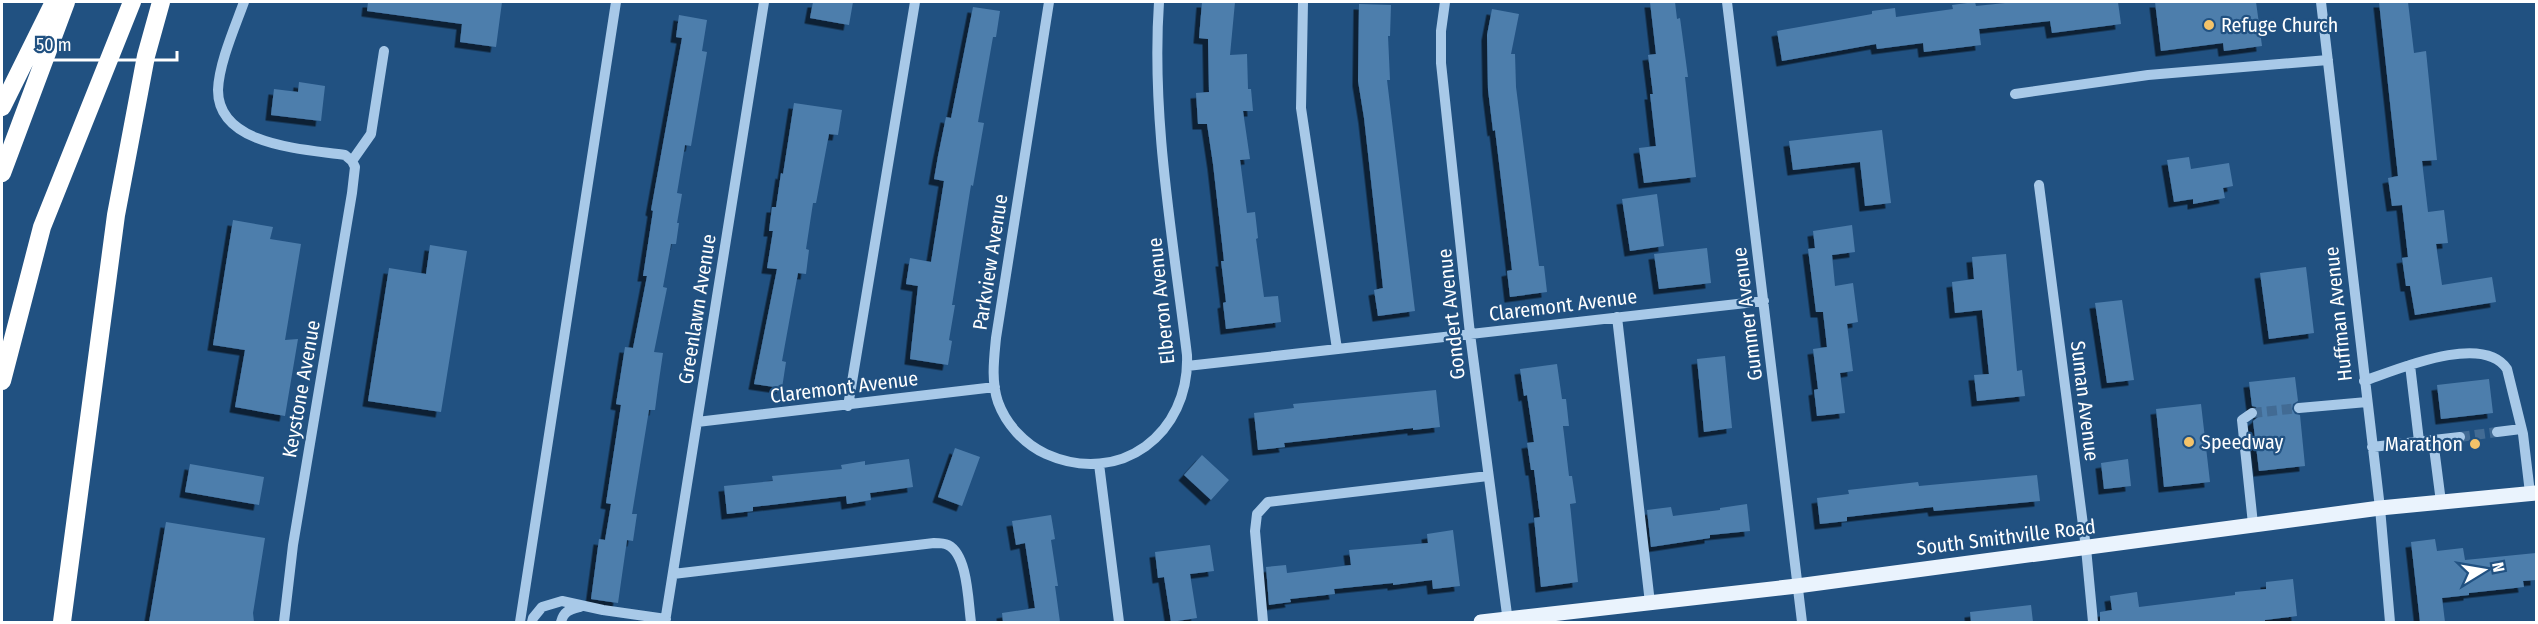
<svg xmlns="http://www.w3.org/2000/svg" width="2538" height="624" viewBox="0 0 2538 624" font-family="'Fira Sans Condensed',sans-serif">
<defs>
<filter id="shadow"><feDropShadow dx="-5.5" dy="5.5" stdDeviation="0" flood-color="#0009"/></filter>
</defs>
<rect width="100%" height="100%" fill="#215181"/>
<!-- building -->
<path fill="#4e7eac" filter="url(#shadow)" d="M368,2H502L496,47L460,42L462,24L367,11Z
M813,2H853L849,25L810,18Z
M1202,2H1235L1230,55L1247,54L1248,89H1251L1253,111H1243L1250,159L1240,160L1247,213L1255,212L1258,238L1256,239L1264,297L1278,296L1281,322L1226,329L1223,303L1226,302L1221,261H1224L1213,164L1207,124H1198L1196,93L1209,92L1208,39L1199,38Z
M1650,2H1675L1677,19L1680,18L1688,77H1685L1696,177L1644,183L1639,148L1656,146L1650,94H1653L1648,55L1656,54Z
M1975,2L1976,6L2015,2H2118L2121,24L2052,33L2050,21L1979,29L1981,45L1924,52L1923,43L1877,49L1876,44L1782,61L1777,31L1872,14V11L1895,8L1896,17L1953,9L1952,5Z
M2155,2H2256L2262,46L2224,51L2223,43L2161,51Z
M2379,2H2408L2414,53L2426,51L2437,160L2422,161L2428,212L2444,210L2448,243L2436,244L2442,285L2492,277L2496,302L2415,315L2410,286H2406L2402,258L2408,257L2402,205L2392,206L2388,178L2398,176Z
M1359,4L1391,5L1390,36H1388L1390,80H1387L1415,311L1378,316L1374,290L1383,288L1364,118L1358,81Z
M973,7L1000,11L996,37H993L978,122L984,123L973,186L971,185L952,305H955L949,340L952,341L948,365L910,359L918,286L906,284L910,258L931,262L944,181L934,179L938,156L946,117L951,118Z
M1492,9L1519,14L1511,54H1515L1516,87L1539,266H1544L1547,292L1510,297L1507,271L1512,270L1495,130L1493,131L1488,90L1487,35Z
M679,15L707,20L702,51L707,52L691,146L685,145L677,193L682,194L677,223H679L676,244H671L663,287L667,288L654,352L663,353L658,387L655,410H649L632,514H637L633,541L627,540L618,603L591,599L599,539L605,540L611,504L606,503L621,405L616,404L625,347L633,348L647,276H643L653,211L651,210L682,38L676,37Z
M299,82L325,86L321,121L271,115L274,89L298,92Z
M794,103L842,110L838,135L829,134L816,203H813L806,249L809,250L806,274L798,273L782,361L786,362L782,388L754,384L777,269L767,268L773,231H769L772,207H776L781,173L783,174Z
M1882,130L1891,203L1865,206L1860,162L1793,170L1789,141Z
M2189,157L2191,169L2229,163L2233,186L2223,188L2225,198L2193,204V199L2174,202L2167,160Z
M1657,194L1664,246L1630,251L1622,199Z
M233,220L273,227L270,239L301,244L285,340L298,339L285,416L235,407L245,350L213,345Z
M1852,225L1855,252L1832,255L1835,286L1853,283L1858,322L1847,324L1853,371L1840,373L1845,413L1817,416L1814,390L1818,389L1813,349L1827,347L1823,312H1816L1808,249L1815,248L1813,231Z
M430,245L467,251L441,412L368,401L389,268L426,274Z
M1707,248L1711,283L1659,289L1654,254Z
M2006,254L2017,371L2022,370L2025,396L1977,401L1974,375L1989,374L1982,310L1955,313L1952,282L1974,279L1972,257Z
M2306,267L2314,333L2269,339L2260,273Z
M2122,300L2134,380L2107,383L2095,303Z
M1725,356L1732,428L1704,432L1697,359Z
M1557,364L1562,399H1566L1569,426H1563L1569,476H1572L1576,503L1570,504L1578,582L1541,587L1534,518L1540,517L1534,470H1531L1527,443L1534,442L1527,395L1524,396L1520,369Z
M2295,377L2298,401L2293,404L2292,409L2295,414L2300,415L2305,466L2259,471L2253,421L2258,417L2259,412L2256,407L2252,406L2249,382Z
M2489,379L2493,413L2441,419L2437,385Z
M1436,390L1440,427L1413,430V428L1320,439L1284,443L1285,447L1258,450L1254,413L1294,408L1293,404Z
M2201,404L2210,482L2164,487L2156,409Z
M955,448L980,457L962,506L938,497Z
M1202,455L1229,480L1211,500L1184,475Z
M909,459L913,487L870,493L871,500L847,504L846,496L753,507V511L727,514L724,486L773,481L772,476L842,469L841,465L865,461V465Z
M2128,459L2131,486L2104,489L2101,463Z
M190,464L264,477L259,505L185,492Z
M2037,475L2040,501L1934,511L1933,507L1847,517V521L1820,524L1817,498L1849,494L1848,490L1918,482L1919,486Z
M1747,504L1750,531L1710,535V538L1651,547L1647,510L1671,507L1673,516L1720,510V508Z
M1051,515L1055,539L1051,540L1058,586H1055L1060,622H1003L1002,613L1035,608L1025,543L1016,545L1012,521Z
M166,522L265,538L253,613L254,622H149Z
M1453,530L1460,586L1433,589L1432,580L1393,585V583L1334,589L1335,594L1290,599L1291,602L1269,605L1266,567L1286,565L1287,573L1351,565L1349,550L1428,543L1427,534Z
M2435,539L2437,551L2463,548L2465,560L2536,553V580L2523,581L2524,587L2469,593V595L2442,598L2445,622H2420L2411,542Z
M1210,545L1214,571L1190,574L1197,618L1171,622L1164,577L1158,578L1155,552Z
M2293,579L2297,616L2265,620V622H2100V612L2112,610L2110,596L2137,592L2139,607L2235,595V592L2266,589V582Z
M2031,605L2033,622H1971L1970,612Z"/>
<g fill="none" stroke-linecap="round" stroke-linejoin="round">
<!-- minor-tunnel -->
<path stroke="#426b94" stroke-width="10" stroke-dasharray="10 5" stroke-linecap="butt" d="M2252,413L2299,408
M2460,437L2497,432"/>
<!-- minor -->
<path stroke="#a8c9e8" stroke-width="10" d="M244,2C235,27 219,63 218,90C218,147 306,149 345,155L352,161
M1049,2L996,338C994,359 991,381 998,402C1006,424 1024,444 1046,454C1120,487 1190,434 1187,355C1173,238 1151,119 1159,2
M1303,2L1301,108L1337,349
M1445,2L1441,31V63L1470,334L1508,622
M1727,2L1802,622
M2321,2L2380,508L2390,622
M2015,94L2148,75L2328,60
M352,161L371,134L384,51
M2039,185L2086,548L2093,622
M1617,317L1650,603
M2410,365L2419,441
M1187,366L1764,301
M2364,381C2396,370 2483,332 2507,369L2523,434L2530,493
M848,406L915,2
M2299,408L2367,402
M2252,413L2242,420L2253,524
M697,422L995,387
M2497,432L2521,429
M2433,440L2441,502
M2372,447L2460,437
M1099,464L1119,622
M673,574L934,543C939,543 944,543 948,545C968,555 968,602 971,622
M284,622L293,545L352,193L355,167L352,161
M520,622L616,2
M532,622L533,618L542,607L562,601L603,610L666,619
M561,622C564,611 569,610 580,607
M665,622L764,2
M1263,622L1255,531L1257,514L1268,502L1488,476"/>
<!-- major -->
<path stroke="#eaf3fd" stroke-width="15" d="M1481,622L1797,586L2380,508L2536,493"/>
<!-- highway -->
<path stroke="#fff" stroke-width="18" d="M2,107L54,2
M2,173L66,2
M2,381L42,227L132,2
M62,622L116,215L146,56L161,2"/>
</g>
<!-- markers -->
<g fill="#f4c369" stroke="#215181" stroke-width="2">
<circle cx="2209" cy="25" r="6"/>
<circle cx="2189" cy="442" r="6"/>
<circle cx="2475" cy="444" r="6"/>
</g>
<g text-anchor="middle" stroke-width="4.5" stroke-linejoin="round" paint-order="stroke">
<!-- poi labels -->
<g font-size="20" fill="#fff" stroke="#215181" text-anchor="start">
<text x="2221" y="32">Refuge Church</text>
<text x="2201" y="449">Speedway</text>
<text x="2463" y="451" text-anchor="end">Marathon</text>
</g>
<!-- street labels -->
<g font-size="20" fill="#fff" stroke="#215181">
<text transform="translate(990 262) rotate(-81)" y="7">Parkview Avenue</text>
<text transform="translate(1161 301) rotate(-96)" y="7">Elberon Avenue</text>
<text transform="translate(1563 305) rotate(-7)" y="7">Claremont Avenue</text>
<text transform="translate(697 309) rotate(-81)" y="7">Greenlawn Avenue</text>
<text transform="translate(1451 314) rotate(-96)" y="7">Gondert Avenue</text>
<text transform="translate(1747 314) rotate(-97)" y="7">Gummer Avenue</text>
<text transform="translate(2338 314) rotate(-96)" y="7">Huffman Avenue</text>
<text transform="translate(844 387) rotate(-7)" y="7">Claremont Avenue</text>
<text transform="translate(301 389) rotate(-80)" y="7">Keystone Avenue</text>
<text transform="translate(2085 401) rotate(83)" y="7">Suman Avenue</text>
<text transform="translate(2006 537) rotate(-7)" y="7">South Smithville Road</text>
</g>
</g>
<!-- border -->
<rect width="2538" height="624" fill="none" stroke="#ffffff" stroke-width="6"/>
<!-- north arrow -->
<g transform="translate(2484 570) rotate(79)" stroke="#215181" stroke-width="4.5" paint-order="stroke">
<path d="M0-4.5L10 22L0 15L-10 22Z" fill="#ffffff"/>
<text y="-9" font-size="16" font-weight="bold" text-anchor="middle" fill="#ffffff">N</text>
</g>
<!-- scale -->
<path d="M27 51v9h150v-9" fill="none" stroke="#ffffff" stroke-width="3"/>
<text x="36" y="51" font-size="18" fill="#ffffff" stroke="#215181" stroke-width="4.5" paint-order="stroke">50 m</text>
</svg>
